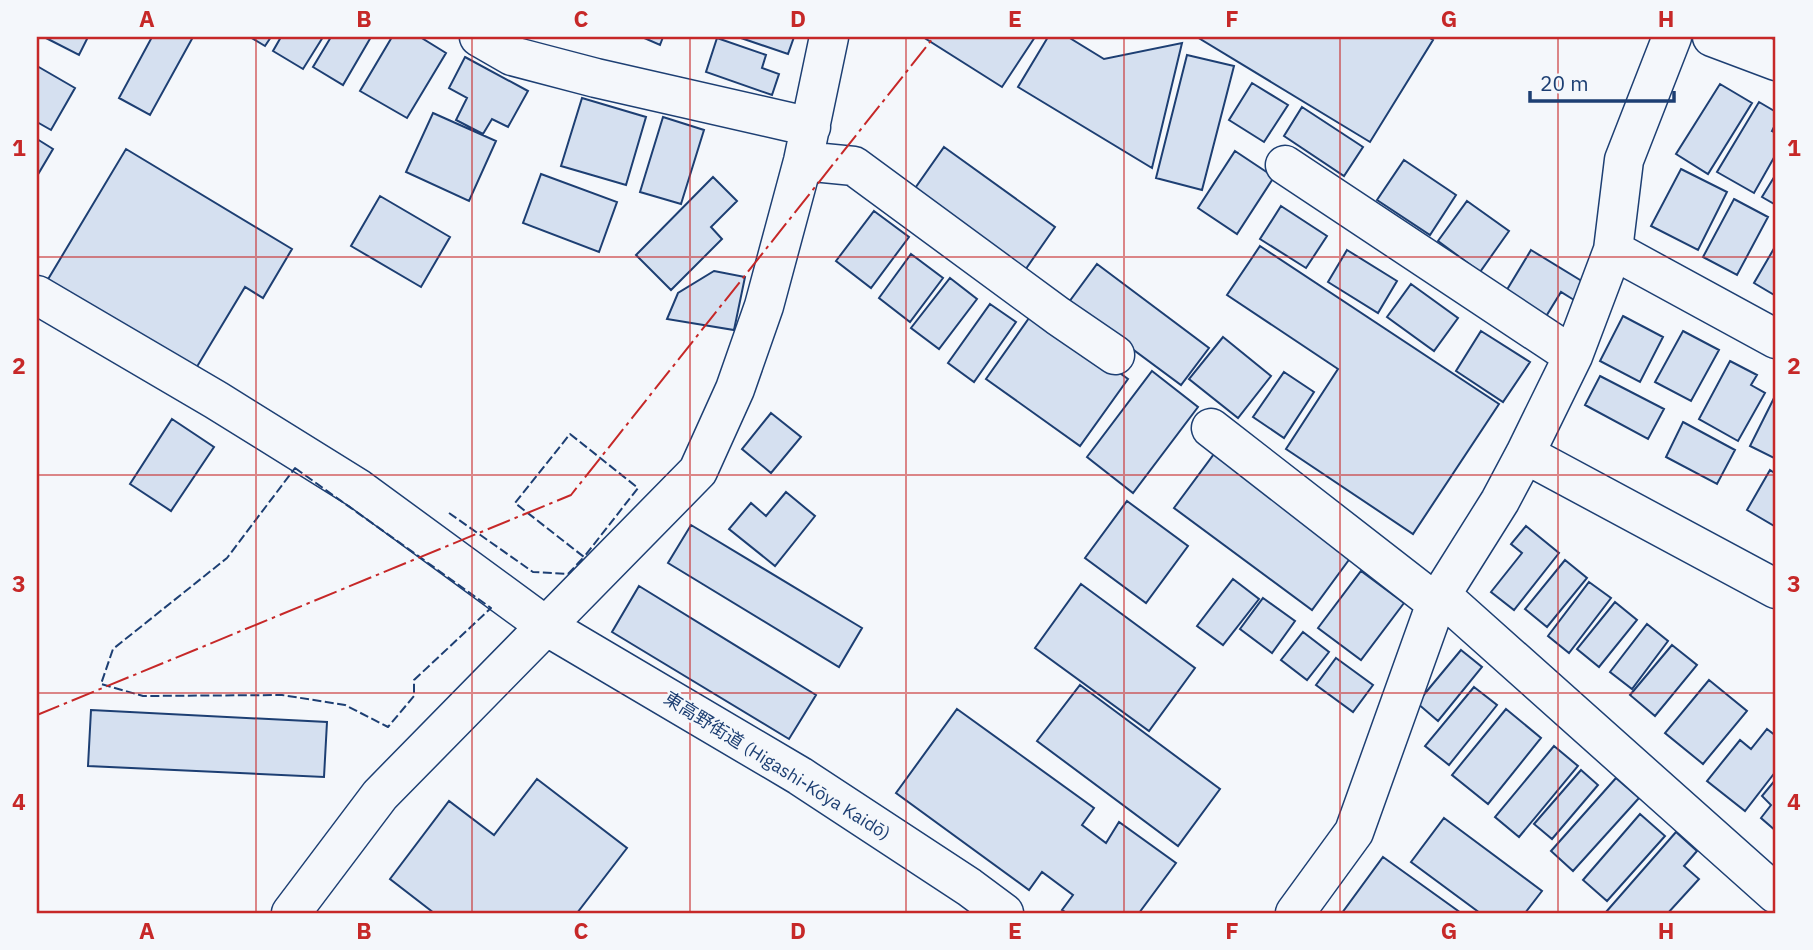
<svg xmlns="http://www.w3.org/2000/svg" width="1813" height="950" viewBox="0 0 1813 950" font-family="'IBM Plex Sans','Noto Sans JP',sans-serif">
<rect width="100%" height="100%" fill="#f4f7fb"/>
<!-- building -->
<path fill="#d5e0f0" stroke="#1d3f73" stroke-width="2" d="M44,37H88L79,55Z
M152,37H193L150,115L119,98Z
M250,37H271L265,46Z
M281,37H323L303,69L273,51Z
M331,37H371L343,85L313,67Z
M392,37H420L446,53L407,118L360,91Z
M642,37H663L660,45Z
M738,37H794L788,54Z
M923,37H1035L1002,87Z
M1048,37H1068L1104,59L1182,43L1152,168L1018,87Z
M1197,37H1428L1433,40L1370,142Z
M717,38L766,55L762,68L779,74L772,95L706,72Z
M1187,55L1234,66L1202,190L1156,178Z
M465,57L528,91L508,127L492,119L483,134L456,120L467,98L449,88Z
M37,66L75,88L51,130L37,122Z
M1252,83L1288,105L1264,142L1229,120Z
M1720,84L1752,103L1708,174L1676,154Z
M582,98L646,117L626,185L561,166Z
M1759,102L1776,112V123L1772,131L1776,133V154L1754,193L1717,172Z
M1302,107L1363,147L1344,176L1284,136Z
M433,113L496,141L469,201L406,172Z
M663,117L704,130L681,204L640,192Z
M37,139L53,149L37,176Z
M944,147L1055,227L1023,273L911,194Z
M126,149L292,249L263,298L245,287L195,370L47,281Z
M1235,151L1274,177L1237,234L1198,208Z
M1404,160L1456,195L1430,235L1377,200Z
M1681,169L1727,192L1698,250L1651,226Z
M541,174L617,202L599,252L523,223Z
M1776,174V205L1762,197Z
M713,177L737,201L711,227L722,239L671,290L636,255Z
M380,196L450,237L421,287L351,246Z
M1734,199L1768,217L1737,275L1703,257Z
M1467,201L1509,231L1480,272L1438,241Z
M1281,206L1327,236L1306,268L1260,239Z
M874,211L909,237L871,288L836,261Z
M1776,245V296L1754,283Z
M1260,246L1499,404L1413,534L1286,449L1338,369L1227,295Z
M1347,250L1397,281L1378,313L1328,282Z
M1531,250L1585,283L1574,300L1561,292L1545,318L1505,293Z
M911,254L943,278L910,322L879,298Z
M1097,264L1209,348L1181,385L1069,302Z
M714,271L745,277L734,330L667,319L678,293Z
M950,278L977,299L939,349L911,328Z
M1411,284L1458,318L1434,351L1387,317Z
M990,304L1016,322L974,382L948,363Z
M1034,311L1128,379L1080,446L986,379Z
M1623,316L1663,337L1640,382L1600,361Z
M1481,331L1530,362L1503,402L1456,371Z
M1683,331L1719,350L1691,401L1655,382Z
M1223,337L1271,376L1238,418L1189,379Z
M1730,361L1757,375L1751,385L1765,393L1738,441L1699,419Z
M1152,371L1198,407L1133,493L1087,457Z
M1284,372L1314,392L1284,438L1253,417Z
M1600,376L1664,409L1648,439L1585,405Z
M1776,394V459L1750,446Z
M771,413L801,437L771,473L742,449Z
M172,419L214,447L171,511L130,484Z
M1683,422L1735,450L1717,484L1666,457Z
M1214,454L1351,557L1312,610L1174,508Z
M1770,470L1776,474V527L1747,510Z
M786,492L815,516L775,566L729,529L751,503L766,516Z
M1127,501L1188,546L1146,603L1085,558Z
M691,525L862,628L839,667L668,563Z
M1526,526L1559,553L1514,610L1491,592L1522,553L1511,544Z
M1565,560L1587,578L1547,627L1525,609Z
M1361,571L1404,603L1361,660L1318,628Z
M1233,579L1259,599L1223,645L1197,626Z
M1589,582L1611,598L1569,653L1548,636Z
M1081,584L1195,668L1149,731L1035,648Z
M639,586L816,695L789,739L612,632Z
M1263,598L1295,621L1272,653L1240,629Z
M1615,602L1637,620L1599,667L1577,649Z
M1647,624L1668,641L1632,689L1610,672Z
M1303,632L1329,652L1307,680L1281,660Z
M1672,645L1697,665L1655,716L1630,695Z
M1461,650L1482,667L1438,721L1417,703Z
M1336,658L1373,685L1353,712L1316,685Z
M1709,680L1747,711L1703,764L1665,733Z
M1080,685L1220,789L1178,846L1037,741Z
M1474,687L1497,705L1449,765L1425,746Z
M957,709L1094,808L1082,825L1106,843L1119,822L1176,863L1139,913H1067L1062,910L1073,895L1042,872L1029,890L896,793Z
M1506,709L1541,738L1488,804L1452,775Z
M91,710L327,722L324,777L88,766Z
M1767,729L1776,736V771L1745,811L1707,781L1740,740L1751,749Z
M1554,746L1578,766L1519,837L1495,817Z
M1581,770L1598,785L1552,839L1534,824Z
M1616,778L1639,798L1573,871L1551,851Z
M537,779L627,848L577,913H434L390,879L449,801L494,835Z
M1776,779V831L1761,818L1771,805L1762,796Z
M1640,814L1665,836L1607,901L1583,880Z
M1444,818L1542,891L1525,913H1480L1411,862Z
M1676,832L1697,851L1684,866L1699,879L1668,913H1607L1606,912Z
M1383,857L1461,913H1342Z"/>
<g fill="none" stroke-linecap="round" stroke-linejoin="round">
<defs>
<path id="street" d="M479,37L512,56L596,78L811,127
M1712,37L1776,61
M803,161L854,166L1058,316L1115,355
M1285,165L1573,356
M1613,250L1776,339
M37,295L216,400L359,489L546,626L800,776L969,887L1004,913
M1211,428L1436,603
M1525,454L1776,589
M1441,595L1776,894
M291,913L380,795L698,471L735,389L764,306L803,161L829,37
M1295,913L1354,832L1436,603L1500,501L1525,454L1573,356L1613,250L1624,160L1672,37"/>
</defs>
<!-- street casing -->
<use href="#street" stroke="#1d3f73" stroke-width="41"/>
<!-- street -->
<use href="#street" stroke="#f4f7fb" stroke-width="38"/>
<!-- fence -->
<path stroke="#1d3f73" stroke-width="2" stroke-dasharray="9 3.5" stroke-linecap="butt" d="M570,434L638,488L584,557L515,503Z
M295,468L491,608L414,680V696L388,727L345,705L282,695L143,696L101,684L113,649L227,558Z
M449,513L533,572L568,574L584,557"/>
<!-- power -->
<path stroke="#c62828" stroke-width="2" stroke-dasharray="24 5 3.5 5" stroke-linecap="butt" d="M37,715L571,495L934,37"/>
</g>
<!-- grid -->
<path fill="none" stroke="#c62828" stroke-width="2" stroke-opacity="0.55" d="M256,37V913M472,37V913M690,37V913M906,37V913M1124,37V913M1340,37V913M1558,37V913M37,257H1776M37,475H1776M37,693H1776"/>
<g text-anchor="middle" stroke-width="5" stroke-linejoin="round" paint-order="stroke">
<!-- street labels -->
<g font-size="18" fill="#1d3f73" stroke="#f4f7fb">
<text transform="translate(777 766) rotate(32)" y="6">東高野街道 (Higashi-Kōya Kaidō)</text>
</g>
</g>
<!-- border -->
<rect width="1813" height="950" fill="none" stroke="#f4f7fb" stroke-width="77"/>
<!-- scale -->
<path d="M1530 91v10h144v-10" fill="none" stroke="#1d3f73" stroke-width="3.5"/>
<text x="1540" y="91" font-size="21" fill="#1d3f73" stroke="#f4f7fb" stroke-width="5" paint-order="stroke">20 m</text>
<rect x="38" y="38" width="1736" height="874" fill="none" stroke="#c62828" stroke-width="2.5"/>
<g font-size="23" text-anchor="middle" font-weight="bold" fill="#c62828">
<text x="147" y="27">A</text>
<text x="364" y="27">B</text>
<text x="581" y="27">C</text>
<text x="798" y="27">D</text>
<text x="1015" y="27">E</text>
<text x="1232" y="27">F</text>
<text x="1449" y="27">G</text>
<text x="1666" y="27">H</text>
<text x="19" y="156">1</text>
<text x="1794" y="156">1</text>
<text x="19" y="374">2</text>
<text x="1794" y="374">2</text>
<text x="19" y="592">3</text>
<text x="1794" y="592">3</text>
<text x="19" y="810">4</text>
<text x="1794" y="810">4</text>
<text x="147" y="939">A</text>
<text x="364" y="939">B</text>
<text x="581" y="939">C</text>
<text x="798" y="939">D</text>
<text x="1015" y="939">E</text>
<text x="1232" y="939">F</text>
<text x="1449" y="939">G</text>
<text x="1666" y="939">H</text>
</g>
</svg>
